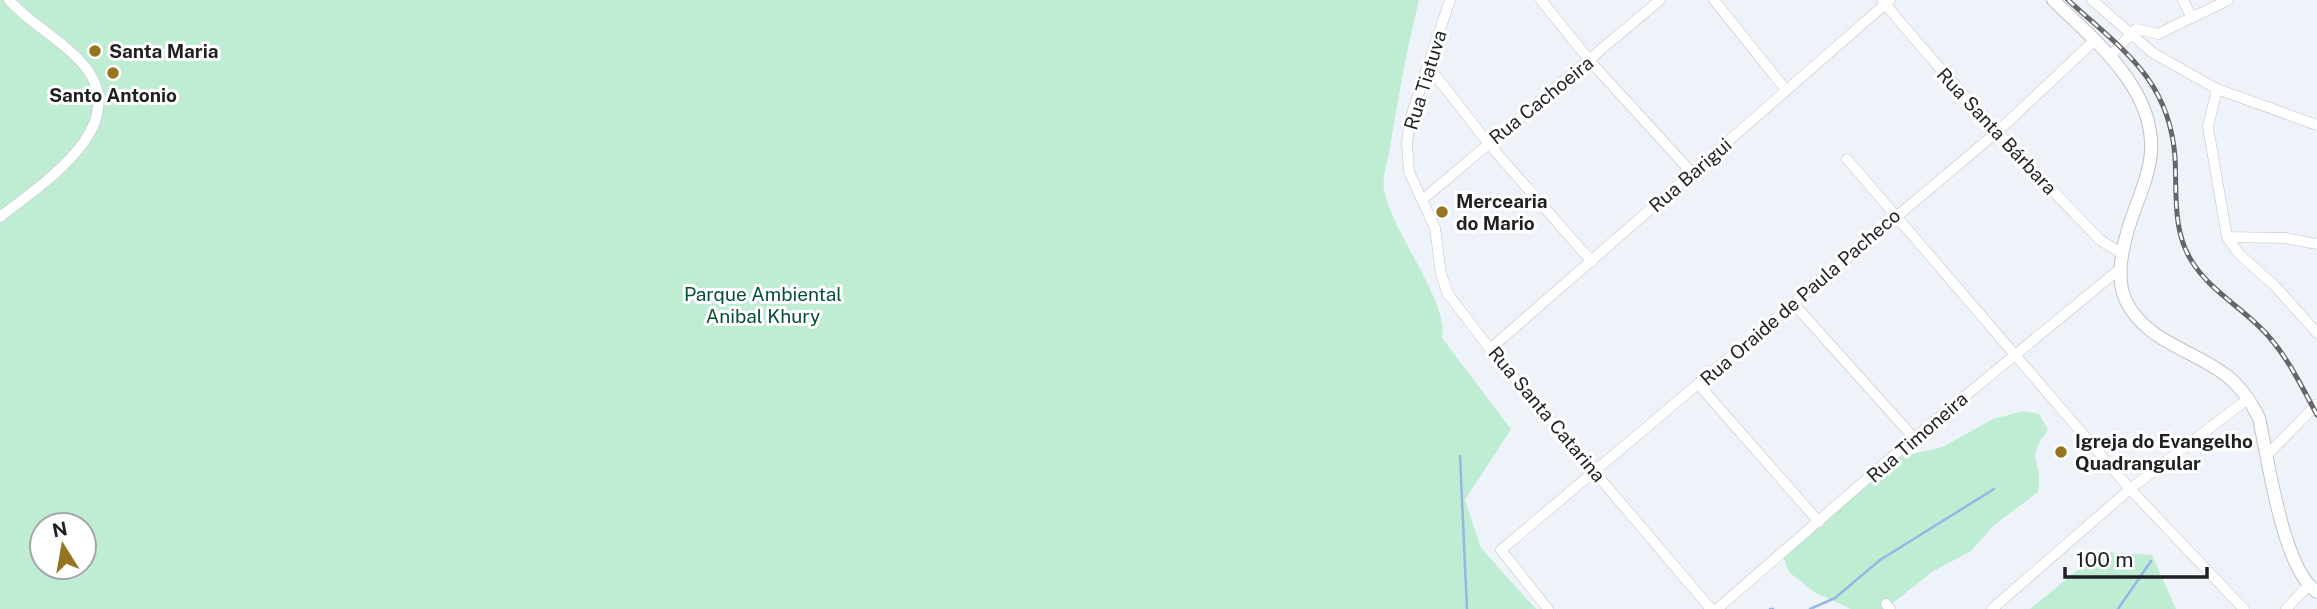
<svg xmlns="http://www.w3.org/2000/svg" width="2317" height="609" viewBox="0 0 2317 609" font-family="'Public Sans',sans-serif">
<rect width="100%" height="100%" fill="#eef3fa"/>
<!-- green -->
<path fill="#beedd3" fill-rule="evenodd" d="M0,0H1419C1407,49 1398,98 1390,148C1388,161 1382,177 1384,190C1393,235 1449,301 1442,338L1511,429L1465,500L1481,548L1536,609H0ZM42,525H84V567H42Z
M2024,411L2039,414L2048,430C2023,461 2044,460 2038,492L1993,526L1971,551L1932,572L1885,609H1851L1814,592L1789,572L1783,556L1895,458L1943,447L1993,419Z
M2100,552L2152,555L2176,609H2030Z"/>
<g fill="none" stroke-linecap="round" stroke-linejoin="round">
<!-- stream -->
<path stroke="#98b5e4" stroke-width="2.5" d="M1460,456L1467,609
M1770,609H1773
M1810,609L1835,598L1880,560L1994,489
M2118,609L2151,561"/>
<defs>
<path id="minor" d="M1450,0L1410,119L1407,143L1409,172L1435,228L1441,274L1448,294L1490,349L1711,609
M1541,0L1590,61L1692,173
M1714,0L1786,90
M1882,0C1951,84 2025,162 2100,240L2121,253
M2092,0L2153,53L2217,89L2317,125
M2183,0L2192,18
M2110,56L2136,29L2158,34L2228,0
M1429,67L1488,143L1592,262
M2217,89L2208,127L2227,237L2239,254L2275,286L2317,333
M1847,159L2130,489L2244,609
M1422,200L1660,0
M0,217C41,184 137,125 82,63C61,39 30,24 9,0
M2227,237L2285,238L2317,244
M1793,303L1914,438
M1490,349L1890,0
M1698,384L1819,522
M2267,455L2317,404
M1886,604L1890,609
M1548,609L1501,550L1997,132L2095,40
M1717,609L1914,438L2121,268
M1992,609L2130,489L2249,398
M2286,609L2308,586"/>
<path id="secondary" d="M2053,0C2094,40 2155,88 2151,152C2149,179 2134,207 2127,233C2121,254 2116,280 2126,301C2146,342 2194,350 2227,376C2241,387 2251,402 2259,418C2268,459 2283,570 2317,592"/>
</defs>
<!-- minor casing -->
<use href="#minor" stroke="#bec3ca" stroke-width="11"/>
<!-- secondary casing -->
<use href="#secondary" stroke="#bec3ca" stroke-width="14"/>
<!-- minor -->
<use href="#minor" stroke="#fff" stroke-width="10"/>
<!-- secondary -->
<use href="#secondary" stroke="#fff" stroke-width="12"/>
<defs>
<path id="rail" d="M2068,0C2121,49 2169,78 2175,157C2177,191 2172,229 2191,260C2210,292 2247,310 2270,338C2289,360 2303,389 2317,415"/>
</defs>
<!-- rail casing -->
<use href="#rail" stroke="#64666a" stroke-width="5"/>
<!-- rail -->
<use href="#rail" stroke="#fff" stroke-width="2.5" stroke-dasharray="8" stroke-linecap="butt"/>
</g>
<!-- markers -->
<g fill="#95751d" stroke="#fff" stroke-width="2.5">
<circle cx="95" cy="51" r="7"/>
<circle cx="113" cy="73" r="7"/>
<circle cx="1442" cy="212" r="7"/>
<circle cx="2061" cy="452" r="7"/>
</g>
<g text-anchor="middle" stroke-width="6" stroke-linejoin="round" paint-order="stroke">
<!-- poi labels -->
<g font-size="19" font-weight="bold" fill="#1f2023" stroke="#fff" text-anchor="start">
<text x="109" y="58">Santa Maria</text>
<text x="113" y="102" text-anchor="middle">Santo Antonio</text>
<text x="1456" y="208">Mercearia<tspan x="1456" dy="22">do Mario</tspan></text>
<text x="2075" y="448">Igreja do Evangelho<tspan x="2075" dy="22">Quadrangular</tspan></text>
</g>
<!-- street labels -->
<g font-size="19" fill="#1f2023" stroke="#fff">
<text transform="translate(1425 80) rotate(-73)" y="7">Rua Tiatuva</text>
<text transform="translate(1541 100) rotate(-39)" y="7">Rua Cachoeira</text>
<text transform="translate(1997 131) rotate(47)" y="7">Rua Santa Bárbara</text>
<text transform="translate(1690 175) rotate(-41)" y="7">Rua Barigui</text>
<text transform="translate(1800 297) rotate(-41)" y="7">Rua Oraide de Paula Pacheco</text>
<text transform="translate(1547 414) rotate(50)" y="7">Rua Santa Catarina</text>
<text transform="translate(1917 437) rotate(-41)" y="7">Rua Timoneira</text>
</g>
<!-- park labels -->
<g font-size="19" fill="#055033" stroke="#fff">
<text x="763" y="301">Parque Ambiental<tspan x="763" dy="22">Anibal Khury</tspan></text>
</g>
</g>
<!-- north arrow -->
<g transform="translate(63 546) rotate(349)"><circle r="33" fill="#ffffff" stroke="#a5a6a7" stroke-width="2"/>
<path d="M0-5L12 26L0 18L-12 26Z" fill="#95751d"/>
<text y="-10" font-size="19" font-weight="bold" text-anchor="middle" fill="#1f2023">N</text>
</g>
<!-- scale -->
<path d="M2065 567v10h142v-10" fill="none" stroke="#1f2023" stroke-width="3.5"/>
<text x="2076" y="567" font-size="21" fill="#1f2023" stroke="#ffffff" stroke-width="5" paint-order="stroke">100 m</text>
</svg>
